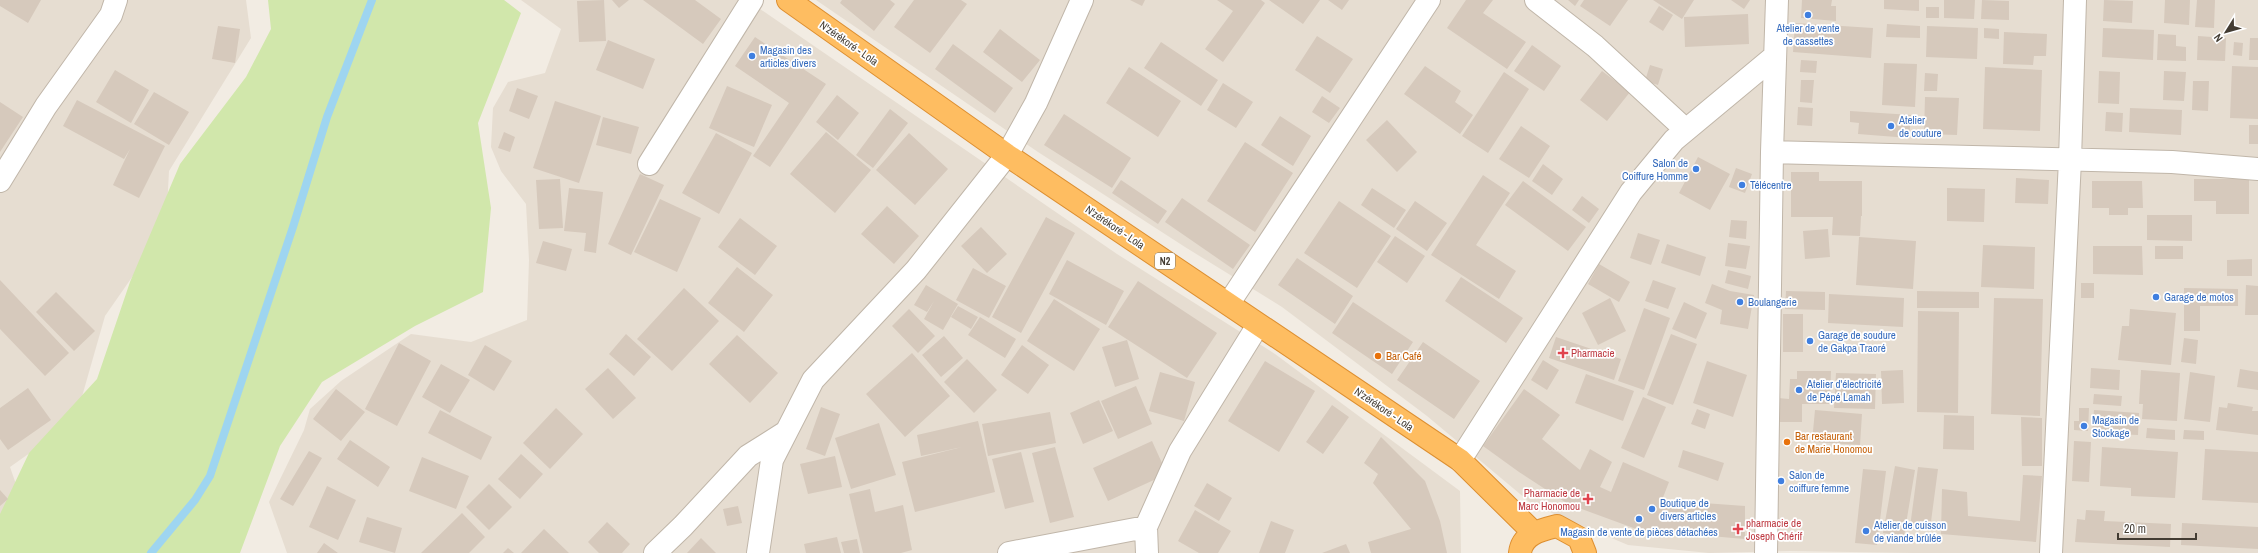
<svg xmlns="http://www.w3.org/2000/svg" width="2258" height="553" viewBox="0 0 2258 553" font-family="'Archivo Narrow',sans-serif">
<rect width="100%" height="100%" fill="#f2ece3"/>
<!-- residential -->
<path fill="#e6ddd1" d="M0,0H246L251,38L169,171L167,208L153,247L105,316L75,421L10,467L19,493L0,517Z
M521,0H747L1117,254L1275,354L1460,491L1461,553H287L269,502L304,430L310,409L341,381L411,334L471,342L527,320L529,260L526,204L501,171L491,147L493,108L508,82L545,73L561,29Z
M816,0H2258V553H1913L1790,551L1709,553L1628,545L1533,505L1427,416L1282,307L1185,247L1038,152Z"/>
<!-- green -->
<path fill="#d1e7ab" d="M268,0H504L521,13L478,123L491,208L483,292L415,326L322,382L280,446L240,553H0V514L29,453L97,379L130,282L180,164L246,77L271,29Z"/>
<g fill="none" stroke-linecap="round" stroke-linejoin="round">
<!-- stream -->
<path stroke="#9ed5f0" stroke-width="8" d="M151,553L195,500L210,476L293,227L327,117L372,0"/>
</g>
<!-- building -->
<path fill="#d6c9bc" d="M0,0H41L28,23L0,6Z
M604,0L606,41L579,42L577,1Z
M612,0H629L619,8Z
M643,0H695L721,19L703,44Z
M842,0H890L895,4L874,31L840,3Z
M914,0H961L967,4L930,53L894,27Z
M1130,0H1145L1142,6Z
M1217,0H1261L1265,3L1223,62L1205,49L1233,11Z
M1269,0H1320L1303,24Z
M1328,0H1349L1342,10Z
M1466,0H1493L1483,13L1526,42L1507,69L1447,28Z
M1568,0H1579L1575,6Z
M1584,0H1628L1610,26L1580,6Z
M1653,0H1694L1682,19Z
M1731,0H1750L1744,9Z
M1802,0H1832L1831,6H1836V21L1801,18Z
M1884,0H1919V11L1884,9Z
M1944,0H1975L1974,19L1944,18Z
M1982,0L2009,1V20L1981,19Z
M2104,0L2133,1L2132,23L2103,21Z
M2165,0H2190L2189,25L2164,23Z
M2197,0H2215L2214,28L2195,27Z
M1659,6L1673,15L1663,31L1649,22Z
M1926,7H1939V18H1926Z
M1748,14L1749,44L1685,47L1684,17Z
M1795,23L1873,28L1871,58L1793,52Z
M1887,24L1920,26V38L1886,37Z
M218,26L240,29L235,63L212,59Z
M1927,26L1978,28L1977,59L1926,57Z
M1984,28L1999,29V39L1984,38Z
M2103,28L2154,30L2153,60L2102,57Z
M1000,29L1040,60L1022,82L983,52Z
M2004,32L2047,34L2046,56H2034L2033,65L2003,64Z
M2158,34L2176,35V46L2186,47V61L2157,60Z
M1317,36L1353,59L1330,93L1295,70Z
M2198,36L2226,38L2225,61L2197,60Z
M755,37L826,84L770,167L753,156L789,103L735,66Z
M2250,38H2258V60H2249Z
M608,40L655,59L643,89L596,70Z
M1161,42L1218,80L1201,106L1144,68Z
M2234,42L2243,43L2242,56L2233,55Z
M953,44L1013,88L995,113L935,69Z
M1532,45L1561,66L1544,91L1514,71Z
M1801,60L1817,61L1816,73L1800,72Z
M1884,63L1917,64L1915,107L1882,105Z
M1650,65L1663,69L1658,85L1645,81Z
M1425,66L1461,91L1455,102L1473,115L1460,134L1404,94Z
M2232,66L2258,67V119L2230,118Z
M1129,67L1181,101L1158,137L1106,103Z
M1985,67L2042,70L2040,131L1983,129Z
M115,70L149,90L131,123L96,102Z
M1602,71L1630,92L1607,121L1580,100Z
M2099,71L2120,72L2119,104L2098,103Z
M2164,71L2186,72L2184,101L2163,100Z
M1504,72L1529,89L1488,153L1462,136Z
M1925,73L1938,74L1937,91H1924Z
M1801,80H1814L1812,103L1800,102Z
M2193,81H2209L2208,111L2192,110Z
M1223,83L1253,102L1236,128L1207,110Z
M727,86L772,105L754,147L709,128Z
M517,88L538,96L529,119L509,111Z
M154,92L189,112L169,145L134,124Z
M837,95L859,113L838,140L816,122Z
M1322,96L1340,108L1329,123L1312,112Z
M1925,97L1959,98L1957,135L1924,134Z
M77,100L165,146L139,198L113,185L130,149L124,159L63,126Z
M555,101L601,116L579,183L533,168Z
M0,102L23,117L0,152Z
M1798,107L1813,108L1812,126L1797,125Z
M2130,108L2182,110L2181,135L2129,132Z
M890,109L908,123L873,168L856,155Z
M1850,111L1911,115L1909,138L1858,134L1859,123L1850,122Z
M2106,112L2123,113L2122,132L2105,131Z
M1064,114L1131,158L1112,188L1044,145Z
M1280,116L1311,136L1293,166L1261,145Z
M603,117L639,127L631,154L596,145Z
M1387,120L1417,152L1397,172L1366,140Z
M2249,125H2258V144H2249Z
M1521,126L1550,146L1529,178L1499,159Z
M504,132L515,137L510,152L498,148Z
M826,132L871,170L835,213L790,174Z
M716,133L752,153L719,214L682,193Z
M909,133L948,169L915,205L876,170Z
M1245,142L1293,173L1255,232L1207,201Z
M1698,157L1730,174L1710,210L1679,193Z
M1543,164L1563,179L1552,195L1532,181Z
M1736,168L1752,174L1745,193L1729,187Z
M1791,172H1819V181H1862V216H1861L1860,236L1832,235L1833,217H1791Z
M640,174L664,185L631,255L608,244Z
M1483,175L1510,193L1476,245L1516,271L1499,299L1431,255Z
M2016,178L2049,180L2048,204L2015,203Z
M560,179L563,228L539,229L536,180Z
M2194,179H2249V214H2216V201H2194Z
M1121,180L1167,211L1158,224L1112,193Z
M1523,181L1586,227L1568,251L1505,205Z
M2092,181H2142L2143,208H2128V215H2109V208H2092Z
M569,188L603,192L596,253L584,251L586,233L564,231Z
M1372,188L1406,210L1394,228L1361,205Z
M1947,188L1985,189L1984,222L1947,221Z
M1582,196L1599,209L1589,223L1572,210Z
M1182,198L1250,245L1233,269L1165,222Z
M660,199L701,218L677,272L634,252Z
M1339,201L1391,236L1357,288L1304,253Z
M1415,201L1447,223L1427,251L1396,229Z
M887,206L919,236L894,264L861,234Z
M2147,215H2192V241L2147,240Z
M1046,217L1075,233L1021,333L992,317Z
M740,218L777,246L755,275L718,247Z
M1731,220L1747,221L1746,239L1729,237Z
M981,227L1007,254L987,273L961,246Z
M1828,229L1830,257L1805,259L1803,231Z
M1638,233L1660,240L1651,265L1630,258Z
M1395,236L1425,256L1407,283L1377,262Z
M1859,237L1916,241L1913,289L1856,285Z
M543,241L572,249L566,271L536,263Z
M1728,243L1750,246L1746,269L1725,266Z
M1667,244L1706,257L1700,276L1661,263Z
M1983,245L2035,247L2034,289L1981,287Z
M2093,246H2142L2143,275L2093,274Z
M2155,246H2183V259H2155Z
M1297,258L1353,296L1335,324L1278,285Z
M2252,259V276H2227V260Z
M1067,260L1124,291L1106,325L1049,294Z
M1599,264L1630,282L1619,302L1588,284Z
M737,267L773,295L744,332L708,303Z
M973,268L1006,286L989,318L956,300Z
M1728,270L1751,276L1748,289L1725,283Z
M1461,277L1523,318L1506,343L1445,301Z
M0,280L69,353L45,376L0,329Z
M1653,280L1676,288L1668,309L1645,301Z
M1138,281L1217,333L1187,378L1108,327Z
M2081,283H2094V298H2081Z
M1712,284L1730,291L1754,295L1748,329L1720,324L1722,310L1705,303Z
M926,285L958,304L943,330L924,319L934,301L927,312L914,305Z
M2246,285L2258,286V315H2245Z
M684,288L719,321L672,371L637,339Z
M2184,288L2238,289V306H2200V331H2184Z
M1786,291L1825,292V310L1785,309Z
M1917,291L1979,292V308H1917Z
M56,292L95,331L74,351L36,312Z
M1829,294L1904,298L1903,327L1828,323Z
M1610,298L1626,331L1598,345L1582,313Z
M1994,298L2043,299L2040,416L1991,414Z
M1054,299L1100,329L1074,371L1027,341Z
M1353,302L1413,342L1392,374L1332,333Z
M1684,302L1707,313L1696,339L1672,329Z
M958,306L978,317L971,329L951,317Z
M1644,308L1670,318L1644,390L1618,381Z
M909,309L935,336L918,353L892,326Z
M2130,309L2176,313L2171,365L2118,360L2122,326H2129Z
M1918,311L1959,312L1958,413L1917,412Z
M1783,314H1803V352H1783Z
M980,317L1016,339L1005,358L968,335Z
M626,334L651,357L634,376L609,354Z
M1671,334L1697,344L1673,405L1647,395Z
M737,335L778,373L750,403L709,364Z
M944,336L963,358L941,377L922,355Z
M1556,337L1621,359L1614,380L1549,358Z
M2184,338L2198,340L2196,364L2181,362Z
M1127,340L1139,379L1115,387L1102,347Z
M1423,342L1480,381L1454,419L1397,380Z
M399,343L431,361L397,426L365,409Z
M485,345L512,361L494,391L468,375Z
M1022,345L1049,365L1028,394L1001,375Z
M912,353L950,396L905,437L866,394Z
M967,359L997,390L974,413L944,382Z
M1543,360L1559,370L1547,390L1531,380Z
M1265,361L1315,391L1279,452L1228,421Z
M1707,361L1747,375L1733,417L1693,403Z
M441,364L470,380L450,413L422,397Z
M608,368L636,398L613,419L585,389Z
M2091,368L2120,370L2119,390L2090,388Z
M2240,369L2258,372V390L2237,387Z
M1903,370L1904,403L1882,404L1881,371Z
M2141,370L2180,373L2177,421L2142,419L2143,404H2139Z
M1797,371H1831L1830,404H1802V422H1778V398L1789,399L1790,379H1797Z
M1160,372L1195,382L1184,421L1149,411Z
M2190,372L2215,376L2210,422L2184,419Z
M1836,373L1876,374L1875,409L1834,408Z
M1586,374L1634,391L1623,421L1575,403Z
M1136,386L1152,424L1118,439L1101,401Z
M28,388L51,420L8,450L0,439V408Z
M336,389L365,412L341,441L313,419Z
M1524,389L1560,415L1542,439L1580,470L1590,449L1612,462L1600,487L1611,492L1623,462L1669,482L1662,500L1745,506V539L1639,530L1568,504L1519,472L1483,446Z
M2094,394L2122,396L2121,406L2093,404Z
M1643,397L1666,407L1644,458L1621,448Z
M1099,400L1113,431L1083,444L1070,413Z
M2228,403L2253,407L2252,411H2258V435L2216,430L2219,407L2227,408Z
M1332,405L1349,417L1323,454L1306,442Z
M821,407L840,414L825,456L806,449Z
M556,408L583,434L550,469L523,443Z
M2079,408H2089L2088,431L2074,430V421H2079Z
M1697,409L1710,414L1705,429L1691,424Z
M440,410L492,437L481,460L428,433Z
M1815,410L1862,414L1860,445L1812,442Z
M2094,410L2139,413L2138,435L2092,433Z
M1050,412L1056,443L988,456L982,424Z
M1944,415L1974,416V450L1943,449Z
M2021,417L2042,418V466H2022Z
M978,421L995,492L915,512L902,462L962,447L921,456L917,435Z
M879,423L896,475L851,489L835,438Z
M2147,428L2175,430V440L2146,438Z
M2184,430L2204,431V440L2183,439Z
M1381,437L1425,481L1440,521L1447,553H1371L1368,542L1411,529L1373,483L1378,474L1364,463Z
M350,440L390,467L378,487L337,459Z
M1152,441L1167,474L1108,501L1093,468Z
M2074,441L2091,442L2089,482L2072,481Z
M1055,447L1074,517L1050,523L1032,453Z
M2102,447L2178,452L2175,498L2131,496V488L2100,486Z
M2205,449L2258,452V503L2202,500Z
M1683,450L1724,463L1718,481L1678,467Z
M309,451L322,458L293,506L280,499Z
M1021,452L1034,502L1005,509L992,459Z
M521,454L543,474L520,499L498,479Z
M835,456L842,487L808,494L800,464Z
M422,457L469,476L456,509L409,491Z
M1895,466L1915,470L1904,536L1883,533Z
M1918,467L1938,469L1930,529L1910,527Z
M1863,469L1886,471L1877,545L1855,543Z
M2023,475L2042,476L2036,542L1941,534L1942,489L1967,492L1968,516L2020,521Z
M1207,483L1232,498L1219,521L1194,506Z
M489,484L512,507L489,530L466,507Z
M327,486L356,500L338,540L309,527Z
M870,489L875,512L903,505L912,550L901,553H863L849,494Z
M0,490L8,499L0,506Z
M738,506L742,523L727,526L723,509Z
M1195,510L1231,531L1218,553H1199L1178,541Z
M2086,510L2105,511L2104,521L2171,524L2170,547L2075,542L2077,519L2085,520Z
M462,513L485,537L469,553H421Z
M367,517L402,528L395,553L359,542Z
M1271,521L1294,530L1285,553H1259Z
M607,522L630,544L622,553H599L588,542Z
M2182,523L2258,527V549L2181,545Z
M544,529L569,553H521Z
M837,537L841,553H806L804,544Z
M701,538L716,553H687Z
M857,539L860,553H844L841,542Z
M324,543L338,553H317Z
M1346,544L1350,553H1322Z
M508,548L514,553H503Z"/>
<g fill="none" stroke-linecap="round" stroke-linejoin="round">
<defs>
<path id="minor" d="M1536,0L1595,46L1686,130
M1772,152L2172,162L2258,169
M649,164L752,0
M0,181L46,106L111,15L116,0
M1229,303L1429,0
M1460,460L1631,192L1674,140L1775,56
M655,553L683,526L748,456L786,432
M758,553L772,460L813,380L916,270L1007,155L1036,103L1082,0
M1009,553L1146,527
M1147,553L1146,527L1180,451L1258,325
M1766,553L1772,152L1777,0
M2051,553L2070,160L2075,0"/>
<path id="highway" d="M788,0L1007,155L1460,460L1533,532
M1520,553C1522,534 1541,530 1557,526L1579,538L1585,553"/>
</defs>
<!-- minor casing -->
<use href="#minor" stroke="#c0b6a9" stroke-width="24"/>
<!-- highway casing -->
<use href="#highway" stroke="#dd8f31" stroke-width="24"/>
<!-- minor -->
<use href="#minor" stroke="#fff" stroke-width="22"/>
<!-- highway -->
<use href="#highway" stroke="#febd61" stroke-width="22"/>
</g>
<!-- markers -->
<g fill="#3f7fe0" stroke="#fff" stroke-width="1.5">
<circle cx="1808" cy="15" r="4"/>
<circle cx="752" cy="56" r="4"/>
<circle cx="1891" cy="126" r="4"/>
<circle cx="1696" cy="169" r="4"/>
<circle cx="1742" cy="185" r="4"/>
<circle cx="2156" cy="297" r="4"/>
<circle cx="1740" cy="302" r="4"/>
<circle cx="1810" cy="341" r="4"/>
<circle cx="1799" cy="390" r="4"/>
<circle cx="2084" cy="426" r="4"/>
<circle cx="1781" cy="481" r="4"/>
<circle cx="1652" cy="509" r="4"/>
<circle cx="1639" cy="519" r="4"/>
<circle cx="1866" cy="531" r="4"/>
</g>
<g fill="#e0444e" stroke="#fff" stroke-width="1.5">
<path d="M1561 347h4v4h4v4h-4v4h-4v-4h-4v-4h4z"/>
<path d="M1586 493h4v4h4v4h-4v4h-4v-4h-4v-4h4z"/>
<path d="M1736 523h4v4h4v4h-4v4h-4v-4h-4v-4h4z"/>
</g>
<g fill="#e8710a" stroke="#fff" stroke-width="1.5">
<circle cx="1378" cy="356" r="4"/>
<circle cx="1787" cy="442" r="4"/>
</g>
<g text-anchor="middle" stroke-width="3.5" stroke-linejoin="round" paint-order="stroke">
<!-- shield labels -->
<rect fill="#fff" stroke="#7b7670" stroke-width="1" x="1155" y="253" width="20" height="16" rx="3"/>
<g font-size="10" font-weight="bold" fill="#433c33">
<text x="1165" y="265">N2</text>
</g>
<!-- shop labels -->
<g font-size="11" fill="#366cbe" stroke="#fff" text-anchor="start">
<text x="1808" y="32" text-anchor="middle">Atelier de vente<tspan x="1808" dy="13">de cassettes</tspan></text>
<text x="760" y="54">Magasin des<tspan x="760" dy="13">articles divers</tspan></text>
<text x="1899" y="124">Atelier<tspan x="1899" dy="13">de couture</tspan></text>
<text x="1688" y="167" text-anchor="end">Salon de<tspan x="1688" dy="13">Coiffure Homme</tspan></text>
<text x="1750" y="189">Télécentre</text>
<text x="2164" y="301">Garage de motos</text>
<text x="1748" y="306">Boulangerie</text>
<text x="1818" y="339">Garage de soudure<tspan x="1818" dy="13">de Gakpa Traoré</tspan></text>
<text x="1807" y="388">Atelier d'électricité<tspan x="1807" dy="13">de Pépé Lamah</tspan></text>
<text x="2092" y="424">Magasin de<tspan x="2092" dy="13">Stockage</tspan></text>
<text x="1789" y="479">Salon de<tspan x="1789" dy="13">coiffure femme</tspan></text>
<text x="1660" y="507">Boutique de<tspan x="1660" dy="13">divers articles</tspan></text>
<text x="1874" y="529">Atelier de cuisson<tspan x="1874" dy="13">de viande brûlée</tspan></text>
<text x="1639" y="536" text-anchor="middle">Magasin de vente de pièces détachées</text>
</g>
<!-- street labels -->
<g font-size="11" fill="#433c33" stroke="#fff">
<text transform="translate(849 43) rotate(35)" y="4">N'zérékoré - Lola</text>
<text transform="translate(1115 227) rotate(34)" y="4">N'zérékoré - Lola</text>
<text transform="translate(1384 409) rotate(34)" y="4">N'zérékoré - Lola</text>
</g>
<!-- health labels -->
<g font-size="11" fill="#be3a42" stroke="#fff" text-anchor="start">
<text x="1571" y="357">Pharmacie</text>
<text x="1580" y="497" text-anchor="end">Pharmacie de<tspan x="1580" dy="13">Marc Honomou</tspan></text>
<text x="1746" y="527">pharmacie de<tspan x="1746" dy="13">Joseph Chérif</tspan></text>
</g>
<!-- food labels -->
<g font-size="11" fill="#c56008" stroke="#fff" text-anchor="start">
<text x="1386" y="360">Bar Café</text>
<text x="1795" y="440">Bar restaurant<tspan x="1795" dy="13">de Marie Honomou</tspan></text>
</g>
</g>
<!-- north arrow -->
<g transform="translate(2226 32) rotate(233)" stroke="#ffffff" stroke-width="3" paint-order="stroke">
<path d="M0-3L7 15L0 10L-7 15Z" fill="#433c33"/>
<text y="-6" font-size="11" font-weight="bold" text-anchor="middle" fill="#433c33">N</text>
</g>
<!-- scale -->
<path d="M2118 533v6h78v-6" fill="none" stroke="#433c33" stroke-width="2"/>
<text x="2124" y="533" font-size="12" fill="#433c33" stroke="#ffffff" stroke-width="3" paint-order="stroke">20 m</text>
</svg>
